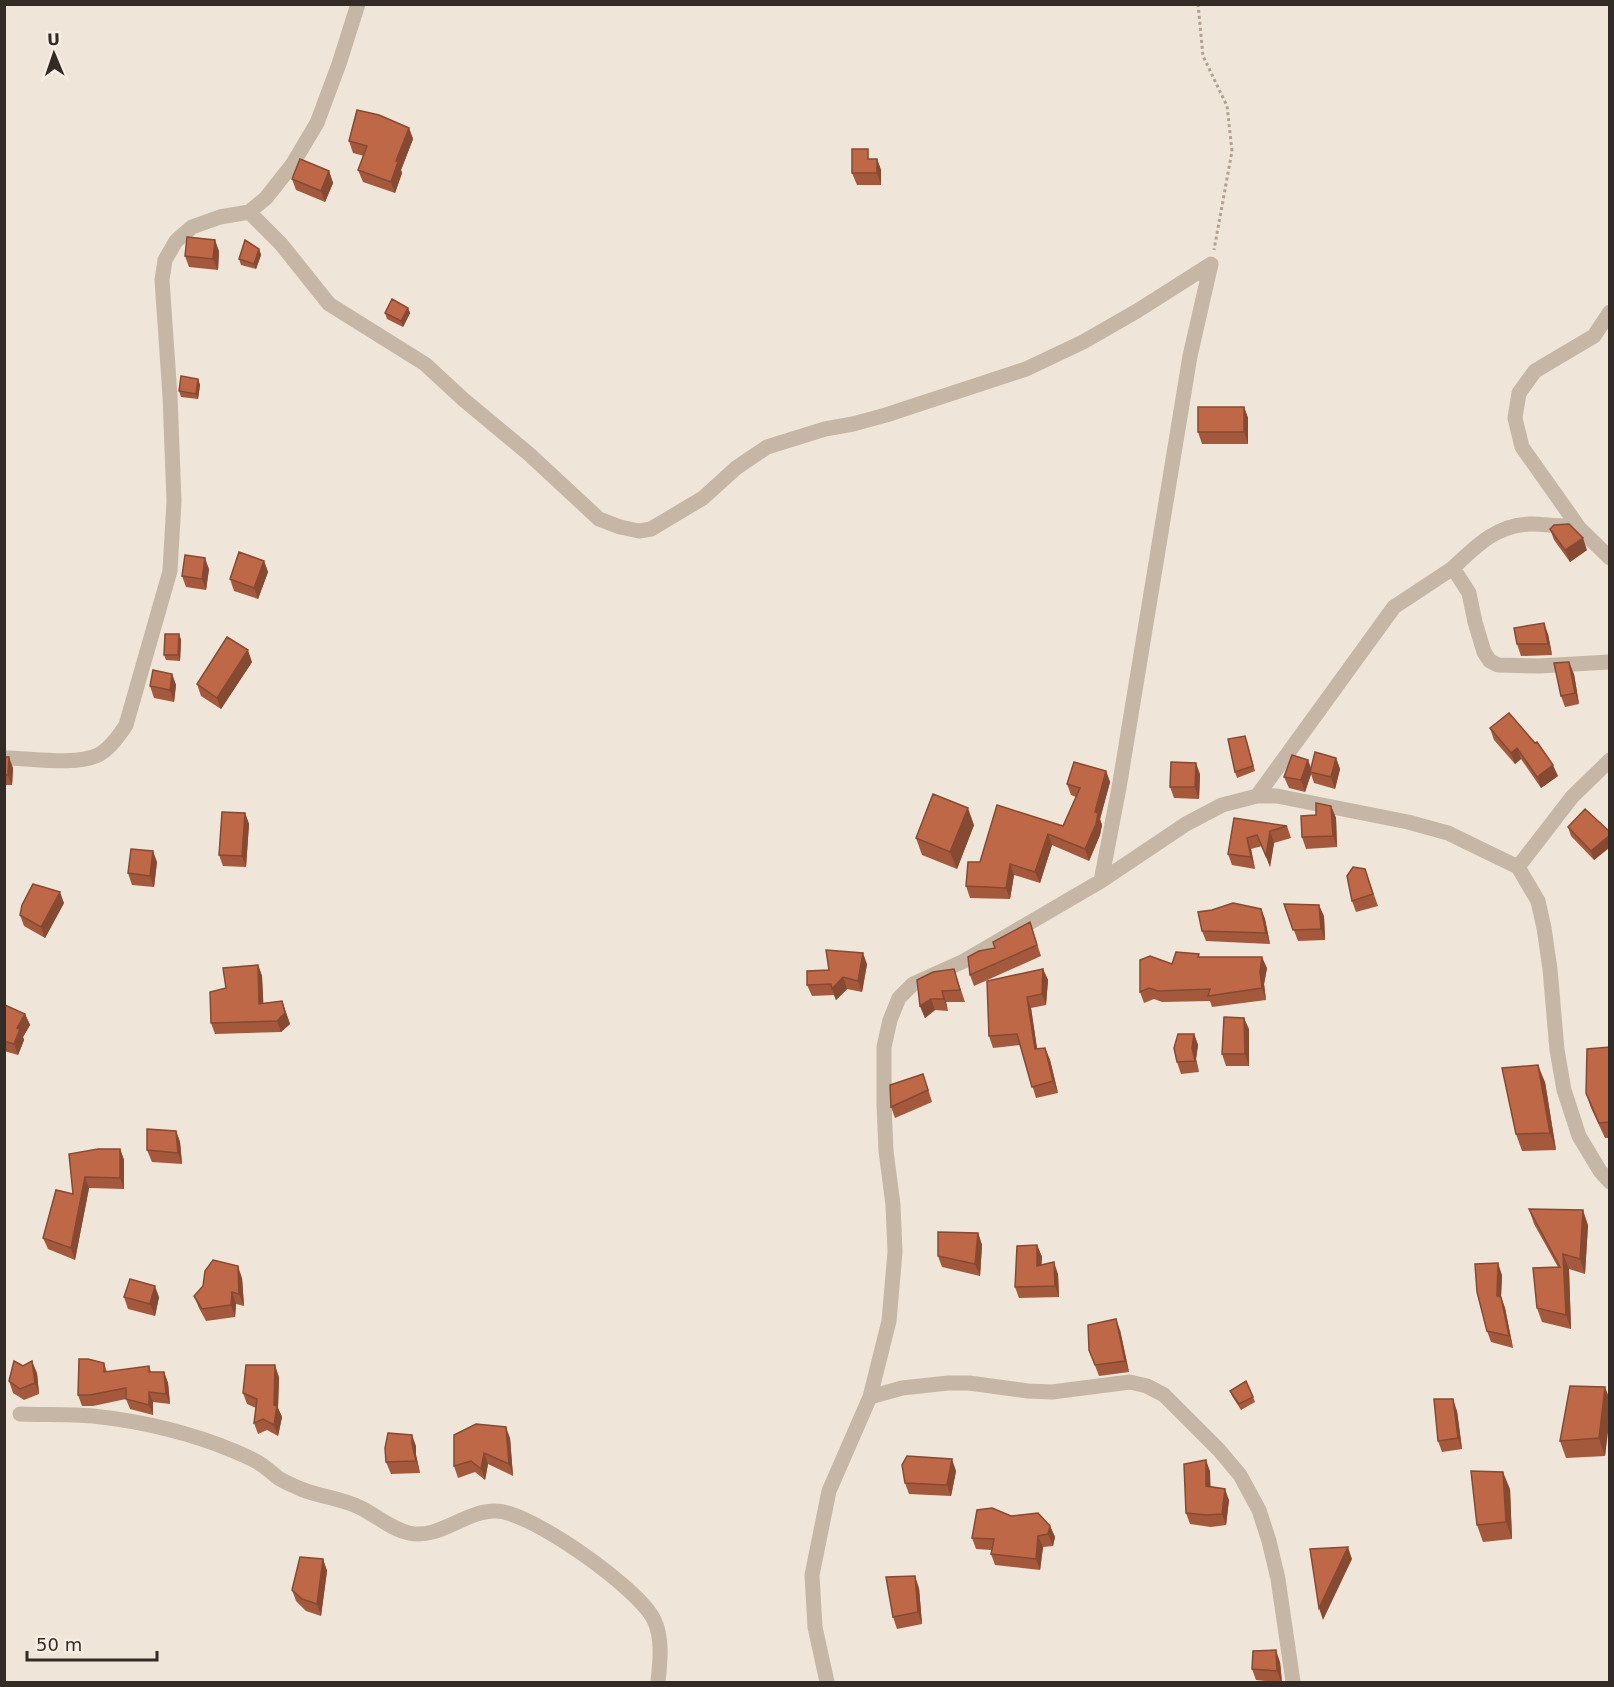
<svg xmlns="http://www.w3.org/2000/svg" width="1614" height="1687" viewBox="0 0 1614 1687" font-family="'DejaVu Sans',sans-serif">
<rect width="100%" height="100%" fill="#efe5d9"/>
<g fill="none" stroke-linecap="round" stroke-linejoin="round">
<!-- path -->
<path stroke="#b2a090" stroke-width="3" stroke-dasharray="3 3" stroke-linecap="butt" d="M1198,4L1203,56L1227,106L1232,151L1214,250"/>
<!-- minor -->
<path stroke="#c6b6a6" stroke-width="15" d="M249,212L281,244L329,304L425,364L464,400L529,454L599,519L620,527L639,531L651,529L703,498L736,468L767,447L825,429L853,424L886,415L1026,369L1083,342L1137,311L1211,264
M1610,312L1594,336L1535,371L1519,393L1515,418L1522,447L1580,529L1610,558
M1453,568C1475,547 1497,524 1531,524C1545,524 1558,527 1573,526
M4,758C31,758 74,766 98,755C110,749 119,736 126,725L170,571L174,501L170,396L162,280L165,260L176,241L192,227L220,217L249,212L266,198L292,165L317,123L339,64L358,4
M1257,796L1394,607L1453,568L1469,593L1475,622L1484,652L1490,661L1498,665L1539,666L1610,662
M1518,867L1572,797L1610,760
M1101,881L1119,788L1190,356L1211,264
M870,1397L902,1388L948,1383H969L1028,1391L1052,1392L1130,1382L1147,1386L1164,1395L1219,1450L1240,1475L1259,1510L1269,1541L1278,1579L1293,1682
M20,1414C44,1415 69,1414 93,1416C139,1421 191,1433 234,1451C243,1455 254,1459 262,1465C268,1469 274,1475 280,1479C287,1483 294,1486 301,1489C320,1497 342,1498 361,1508C377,1516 391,1529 409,1533C439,1540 466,1510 496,1511C530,1511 640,1589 654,1620C663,1638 660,1663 658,1682
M827,1682L815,1627L812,1575L829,1491L870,1397L889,1321L895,1252L893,1205L886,1151L884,1104V1047L890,1020L899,998L913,984L964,961L1101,881L1186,824L1222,805L1257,796H1277L1408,822L1448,833L1518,867L1538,901L1544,928L1550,969L1557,1050L1564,1090L1579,1136L1600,1171L1610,1182"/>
</g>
<!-- wall -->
<path fill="#a4593d" d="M409,128L413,139L401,170L402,173L395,193L363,182L358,170L364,156L353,153L349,141Z
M877,159L881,170V185H857L852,173Z
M329,171L333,183L325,202L296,190L292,179Z
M259,249L261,255L256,269L241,265L239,259Z
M219,251L218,270L189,267L185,256Z
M408,308L410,313L403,327L387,319L385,313Z
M198,379L200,385L198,399L181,397L179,391Z
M1244,407L1248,418V444H1202L1198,432Z
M1550,529L1587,550L1570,562L1554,540Z
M264,561L268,572L258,599L234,591L230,579Z
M209,569L206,590L186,587L182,576Z
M179,634L181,640L180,661L166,660L164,655Z
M1548,634L1552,655L1521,656L1517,644Z
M252,662L221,709L201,696L197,684Z
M172,674L176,685L174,702L154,698L150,686Z
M1574,674L1579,704L1565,707L1561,696Z
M1490,728L1558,776L1541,788L1521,759L1515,764L1494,740Z
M1247,741L1255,771L1237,778L1235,772Z
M4,757L13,768L12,785H4Z
M1336,758L1340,769L1335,789L1314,783L1311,774L1305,792L1289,788L1284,777L1308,760L1311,768Z
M1106,771L1110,782L1100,819L1102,825L1100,835L1089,861L1052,845L1040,883L1014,875L1010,899L970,898L966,886L980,862L1063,826L1076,797L1071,795L1067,784Z
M1200,774L1199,799L1174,798L1170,787Z
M1331,806L1336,818L1337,847L1306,849L1302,837Z
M245,813L249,824L246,867L223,866L219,855Z
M1234,818L1287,826L1291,838L1274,843L1270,867L1262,846L1251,849L1255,869L1232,865L1228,854Z
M974,825L957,869L922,855L916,838Z
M1568,827L1610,832V847L1594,860L1571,836Z
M157,862L154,887L132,885L128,873Z
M1365,869L1378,906L1356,912L1352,901Z
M64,903L45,938L24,926L20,915Z
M1284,904L1324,916L1325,940L1298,941Z
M1261,909L1265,919L1270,944L1206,941L1202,931Z
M1030,922L1041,956L974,986L970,975L995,948Z
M1201,957L1267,968L1264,984L1266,1000L1212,1007L1210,1001L1162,1002L1154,999L1144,1003L1140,992L1172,964Z
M867,964L862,992L847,989L836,1000L834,995L812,996L807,985L829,970Z
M258,965L262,976L263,1003L282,1001L290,1024L281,1032L215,1034L211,1023L226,988Z
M954,969L965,1002H946L948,1011L935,1010L925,1018L920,1006Z
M1043,969L1048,980L1046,1005L1031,1008L1037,1049L1045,1048L1050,1060L1058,1093L1036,1098L1020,1045L993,1048L989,1036Z
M4,1005L25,1014L30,1025L23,1037L24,1040L18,1055L4,1051Z
M1249,1029V1066H1226L1222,1054Z
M1194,1034L1198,1045L1196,1059L1199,1072L1181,1074L1177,1062Z
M1610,1047V1138H1605L1591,1108L1586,1093Z
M1545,1082L1556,1150L1522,1151L1516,1134Z
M927,1085L932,1102L895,1118L891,1107Z
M176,1131L180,1142L182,1164L152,1162L147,1150Z
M120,1149L124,1160V1189L89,1188L75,1260L48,1249L43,1238L73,1194L69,1154Z
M1529,1209L1588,1225L1585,1274L1569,1269L1571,1329L1542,1322L1537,1308L1558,1267L1534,1224Z
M978,1233L982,1245L980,1276L942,1267L938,1256Z
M1037,1245L1042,1257L1041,1265L1058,1274L1059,1297L1019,1298L1015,1287Z
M1502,1275L1501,1297L1505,1308L1513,1348L1491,1342L1487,1331Z
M242,1278L244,1306L236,1304L235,1317L206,1321L199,1308L194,1296Z
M124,1297H159L155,1316L128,1309Z
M1120,1330L1129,1372L1099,1376L1089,1350Z
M104,1363L107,1372L149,1366L151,1372H164L168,1383L170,1404L153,1402V1415L130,1409L126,1399L93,1406H82L78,1395Z
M37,1373L39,1394L24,1400L13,1393L9,1381Z
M279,1377L278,1408L282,1417L278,1436L267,1430L258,1434L254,1423L256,1408L247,1404L243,1393Z
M1230,1391L1253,1397L1255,1402L1241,1410L1232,1396Z
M1610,1400L1605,1456L1566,1458L1560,1441Z
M1457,1411L1462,1449L1442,1452L1438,1441Z
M510,1438L513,1476L488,1464L485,1480L475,1472L458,1478L454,1466Z
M416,1446V1455L420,1473L391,1474L386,1462Z
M956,1471L951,1496L909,1494L905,1483Z
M1210,1471V1486L1229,1500L1226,1525L1211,1527L1190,1524L1186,1513Z
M1510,1489L1512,1539L1483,1542L1477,1525Z
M1011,1516L1050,1526L1055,1537L1053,1546L1043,1547L1040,1570L995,1565L991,1554V1550L976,1549L972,1538Z
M323,1559L327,1571L321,1616L306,1611L296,1601L292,1590Z
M919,1588L922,1624L897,1629L893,1617Z
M1280,1662L1282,1683L1256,1680L1252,1669Z"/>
<!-- shaded-wall -->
<path fill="#864932" d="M409,128L413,139L401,170L402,173L395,193L391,182L396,161Z
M877,159L881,170V185L877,173Z
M329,171L333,183L325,202L321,191Z
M215,240L219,251L218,270L213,259Z
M259,249L261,255L256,269L254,264Z
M408,308L410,313L403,327L401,321Z
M198,379L200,385L198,399L196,394Z
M1244,407L1248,418V444L1244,432Z
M1583,538L1587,550L1570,562L1565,550Z
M205,558L209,569L206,590L202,579Z
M264,561L268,572L258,599L254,588Z
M1544,623L1548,634L1552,655L1548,644Z
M179,634L181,640L180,661L178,655Z
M248,650L252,662L221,709L217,698Z
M1569,662L1574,674L1579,704L1575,693Z
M172,674L176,685L174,702L170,690Z
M1517,748L1521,759L1515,764L1511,753Z
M9,757L13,768L12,785L8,775Z
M1336,758L1340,769L1335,789L1331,777Z
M1308,760L1312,772H1310L1311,774L1305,792L1301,780Z
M1196,763L1200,774L1199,799L1195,787Z
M1553,765L1558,776L1541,788L1537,777Z
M1106,771L1110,782L1100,819L1102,825L1100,835L1089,861L1085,849Z
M1331,806L1336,818L1337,847L1333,836Z
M968,808L974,825L957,869L950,852Z
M245,813L249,824L246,867L242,856Z
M1270,831L1274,843L1270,867L1266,856Z
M1048,834L1052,845L1040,883L1035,872Z
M1610,835V847L1594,860L1591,851Z
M1247,838L1251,849L1255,869L1251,857Z
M153,851L157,862L154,887L150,876Z
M1010,864L1014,875L1010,899L1006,888Z
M60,892L64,903L45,938L41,927Z
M1319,905L1324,916L1325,940L1321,929Z
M1261,909L1265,919L1270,944L1266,933Z
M863,953L867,964L862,992L858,981Z
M1262,957L1267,968L1264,984L1266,1000L1262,988L1260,972Z
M258,965L262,976L264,1015L259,1004Z
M1043,969L1048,980L1046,1005L1042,994Z
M843,977L847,989L836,1000L832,989Z
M942,991L946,1002L948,1011L944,999Z
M1027,997L1031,1008L1039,1061L1035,1049Z
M931,999L935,1010L925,1018L920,1006Z
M282,1001L290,1024L281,1032L277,1021Z
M25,1014L30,1025L23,1037L24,1040L18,1055L14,1044L17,1028Z
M1244,1018L1249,1029V1066L1245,1054Z
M1194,1034L1198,1045L1196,1059L1199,1072L1192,1048Z
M1045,1048L1050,1060L1058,1093L1053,1081Z
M1538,1065L1545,1082L1556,1150L1550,1133Z
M176,1131L180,1142L182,1164L178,1153Z
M120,1149L124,1160V1189L120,1178Z
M85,1177L89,1188L75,1260L71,1248Z
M1583,1210L1588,1225L1585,1274L1580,1259Z
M978,1233L982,1245L980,1276L975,1264Z
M1037,1245L1042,1257L1041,1277L1037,1266Z
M1563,1254L1569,1269L1571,1329L1566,1315Z
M1054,1262L1058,1274L1059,1297L1055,1286Z
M1498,1263L1502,1275L1501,1297L1505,1308L1513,1348L1497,1296Z
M238,1266L242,1278L244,1306L239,1294Z
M155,1286L159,1297L155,1316L150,1304Z
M232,1292L236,1304L235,1317L231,1305Z
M1116,1319L1120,1330L1129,1372L1125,1361Z
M32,1361L37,1373L39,1394L35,1383Z
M275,1365L279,1377L278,1408L282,1417L278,1436L274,1425Z
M164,1372L168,1383L170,1404L166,1394Z
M1605,1387L1610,1400V1417L1605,1456L1599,1438Z
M149,1392L153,1402V1415L149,1405Z
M1453,1399L1457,1411L1462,1449L1458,1438Z
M506,1427L510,1438L513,1476L509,1464Z
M412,1435L416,1446V1455L420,1473L416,1461L412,1444Z
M484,1453L488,1464L485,1480L481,1469Z
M952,1459L956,1471L951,1496L947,1485Z
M1206,1460L1210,1471L1211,1497L1206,1486Z
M1503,1472L1510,1489L1512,1539L1506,1522Z
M1225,1489L1229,1500L1226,1525L1222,1514Z
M1050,1526L1055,1537L1053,1546L1048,1534Z
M1038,1536L1043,1547L1040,1570L1036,1559Z
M1348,1547L1352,1559L1323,1620L1319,1608Z
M323,1559L327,1571L321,1616L317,1604Z
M915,1576L919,1588L922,1624L918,1612Z
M1276,1650L1280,1662L1282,1683L1277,1671Z"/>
<!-- building -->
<path fill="#bf6847" stroke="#864932" stroke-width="1.5" d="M357,110L379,115L409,128L396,161L398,162L391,182L358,170L367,146L349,141Z
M852,149H868V159H877V173H852Z
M300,159L329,171L321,191L292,179Z
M187,237L215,240L213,259L185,256Z
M245,240L259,249L254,264L239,259Z
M392,299L408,308L401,321L385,313Z
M181,376L198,379L196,394L179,391Z
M1198,407H1244V432H1198Z
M1569,524L1583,538L1565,550L1550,529L1554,525Z
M239,552L264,561L254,588L230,579Z
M185,555L205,558L202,579L182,576Z
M1544,623L1548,644H1517L1514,628Z
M165,634H179L178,655H164Z
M227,637L248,650L217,698L197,684Z
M1569,662L1575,693L1561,696L1554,663Z
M153,670L172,674L170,690L150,686Z
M1509,713L1535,743L1537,742L1553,765L1537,777L1517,748L1511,753L1490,728Z
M1245,736L1253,766L1235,772L1228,739Z
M1315,752L1336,758L1331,777L1310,772Z
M1292,755L1308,760L1301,780L1284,777Z
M4,757H9L8,775H4Z
M1074,762L1106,771L1095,812L1098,813L1096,824L1085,849L1048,834L1035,872L1010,864L1006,888L966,886L968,862H980L997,805L1063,826L1080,788L1067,784Z
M1171,762L1196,763L1195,787H1170Z
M933,794L968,808L950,852L916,838Z
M1316,803L1331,806L1333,836L1302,837L1301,816L1316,815Z
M1585,809L1610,832V835L1591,851L1568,827Z
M222,812L245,813L242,856L219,855Z
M1234,818L1287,826L1270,831L1266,856L1257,835L1247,838L1251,857L1228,854Z
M131,849L153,851L150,876L128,873Z
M1353,867L1365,869L1373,894L1352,901L1347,876Z
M33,884L60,892L41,927L20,915L22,905Z
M1233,903L1261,909L1266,933L1202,931L1198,912L1212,910Z
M1284,904L1319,905L1321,929L1293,930Z
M1030,922L1037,945L970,975L968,957L979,951L995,948L993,942Z
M826,950L863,953L858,981L843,977L832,989L831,984L807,985V971L829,970Z
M1176,952L1199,954L1198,957H1262L1260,972L1262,988L1208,996L1210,989L1158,991L1149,988L1140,992V960L1150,956L1172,964Z
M258,965L259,1004L282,1001L285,1013L277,1021L211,1023L210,992L226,988L223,968Z
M954,969L960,990L942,991L944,999H931L920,1006L917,980L933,972Z
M1043,969L1042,994L1027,997L1035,1049L1045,1048L1053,1081L1032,1087L1017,1034L989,1036L987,981Z
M4,1005H5L25,1014L17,1028L20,1029L14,1044L4,1041Z
M1224,1017L1244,1018L1245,1054H1222Z
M1178,1034H1194L1192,1048L1195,1061L1177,1062L1174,1048Z
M1610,1047V1122L1599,1123L1586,1093L1587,1049Z
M1538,1065L1550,1133L1516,1134L1502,1068Z
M923,1074L928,1090L891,1107L890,1085Z
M147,1129L176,1131L178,1153L147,1150Z
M98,1149H120V1178L85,1177L71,1248L43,1238L56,1190L73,1194L69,1154Z
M1529,1209L1583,1210L1580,1259L1563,1254L1566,1315L1537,1308L1533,1268L1560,1267Z
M938,1232L978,1233L975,1264L938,1256Z
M1037,1245V1266L1054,1262L1055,1286L1015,1287L1017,1246Z
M213,1260L238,1266L239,1294L232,1292L231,1305L202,1309L194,1296L203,1286L205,1271Z
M1498,1263L1497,1296L1501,1297L1509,1336L1487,1331L1477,1292L1475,1264Z
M130,1279L155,1286L150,1304L124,1297Z
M1116,1319L1125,1361L1095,1365L1089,1350L1088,1325Z
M79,1359H88L104,1363V1372L149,1366V1372H164L166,1394L149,1392V1405L126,1399V1388L90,1395H78Z
M14,1361L23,1366L32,1361L35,1383L20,1389L9,1381Z
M246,1365H275L274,1405L277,1406L274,1425L263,1419L254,1423L257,1399L243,1393Z
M1246,1381L1253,1397L1239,1404L1230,1391Z
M1570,1386L1605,1387L1599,1438L1560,1441Z
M1434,1399H1453L1458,1438L1438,1441Z
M476,1424L506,1427L509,1464L484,1453L481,1469L471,1461L454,1466V1435Z
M388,1433L412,1435V1444L416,1461L386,1462L385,1448Z
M907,1456L952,1459L947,1485L905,1483L902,1465Z
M1206,1460V1486L1225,1489L1222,1514L1207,1515L1186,1513L1184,1464Z
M1471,1471L1503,1472L1506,1522L1477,1525Z
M992,1508L1011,1516L1038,1513L1050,1526L1048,1534L1038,1536L1036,1559L991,1554L994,1539L972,1538L977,1510Z
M1348,1547L1319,1608L1310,1549Z
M300,1557L323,1559L317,1604L302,1599L292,1590Z
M915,1576L918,1612L893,1617L886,1577Z
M1276,1650L1277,1671L1252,1669L1253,1651Z"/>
<!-- border -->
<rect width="1614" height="1687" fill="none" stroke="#332b26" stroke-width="12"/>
<!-- north arrow -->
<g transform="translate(54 54) rotate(358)" stroke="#f7efe4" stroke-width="4.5" paint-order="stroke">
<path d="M0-4.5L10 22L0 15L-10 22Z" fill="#332b26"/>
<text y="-9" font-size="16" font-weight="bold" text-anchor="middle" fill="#332b26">U</text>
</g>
<!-- scale -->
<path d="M27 1651v9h130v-9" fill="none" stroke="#332b26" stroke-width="3"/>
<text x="36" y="1651" font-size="18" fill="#332b26" stroke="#f7efe4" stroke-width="4.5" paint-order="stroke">50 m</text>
</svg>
